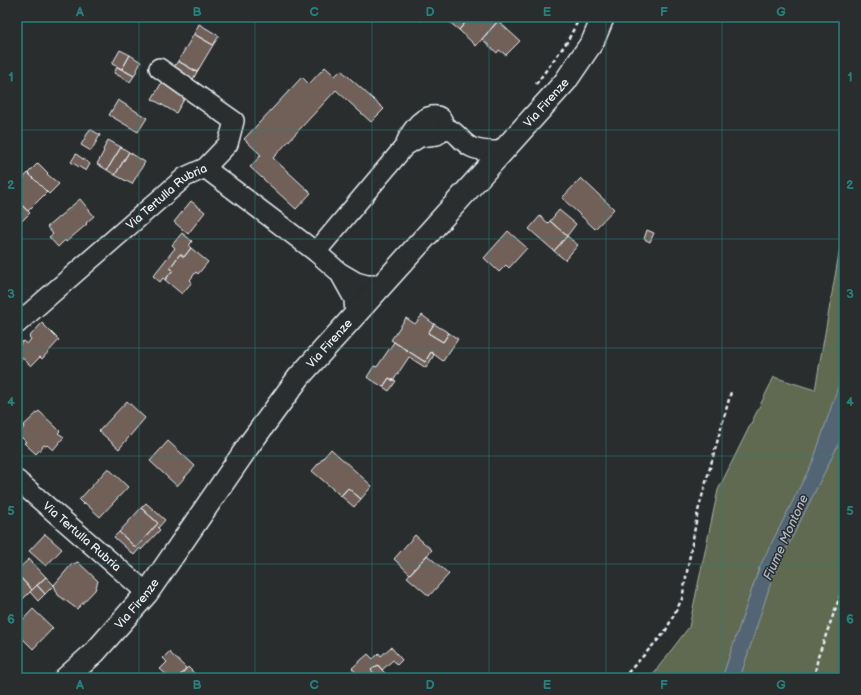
<svg xmlns="http://www.w3.org/2000/svg" width="861" height="695" viewBox="0 0 861 695" font-family="'Balsamiq Sans',sans-serif">
<rect width="100%" height="100%" fill="#2a2d2e"/>
<filter id="ink" filterUnits="userSpaceOnUse"><feTurbulence type="fractalNoise" baseFrequency=".025" numOctaves="2"/><feDisplacementMap in="SourceGraphic" scale="8" xChannelSelector="R" yChannelSelector="G"/><feConvolveMatrix kernelMatrix="1 2 1 2 8 2 1 2 1" color-interpolation-filters="sRGB"/></filter>
<g filter="url(#ink)">
<!-- green -->
<path fill="#616a51" stroke="#a4aea4" d="M844,225V678H650L689,627L718,490L774,377L815,390Z"/>
<!-- water -->
<path fill="#536575" stroke="#8f9da9" d="M844,369V433L773,576L740,678H722L759,568L813,461Z"/>
<!-- building -->
<path fill="#716058" stroke="#e8f1f8" d="M417,17H425L421,21Z
M450,17H470L459,30L447,20Z
M470,17H494L498,21L476,46L459,30Z
M498,21L520,41L506,55L499,50L497,53L482,39Z
M199,24L219,36L213,45L194,34Z
M194,34L213,45L197,72L178,61Z
M120,50L130,55L122,69L112,64Z
M130,55L141,62L134,76L122,69Z
M178,61L197,72L192,81L172,70Z
M117,67L134,76L130,82L114,73Z
M325,67L335,76L341,70L384,109L371,122L336,90L273,158L311,193L296,209L250,167L261,155L244,139L302,77L309,84Z
M165,77L189,91L176,113L152,99Z
M118,100L147,118L138,132L109,115Z
M90,129L100,135L91,151L81,145Z
M108,140L121,147L107,170L97,164L104,151L103,150Z
M121,147L129,152L115,175L107,170Z
M129,152L145,162L132,184L115,175Z
M76,154L90,164L86,171L71,162Z
M38,163L48,173L47,174L59,184L49,194L28,173Z
M28,173L47,192L28,211L17,201V185Z
M581,178L614,209L595,229L562,198Z
M80,199L94,216L86,223L87,224L66,242L65,240L58,247L49,237L53,234L47,227Z
M17,201L30,213L20,223L17,220Z
M191,201L205,212L188,234L174,222Z
M559,210L576,224L567,236L550,221Z
M540,216L548,223L550,221L567,236L554,251L529,229Z
M647,230L654,233L650,242L644,239Z
M508,231L527,248L509,268L506,265L499,272L484,258Z
M182,233L192,241L189,246L191,248L184,257L180,254L170,268L173,270L165,280L163,278L160,282L153,276L175,248L172,245Z
M567,236L578,245L565,260L554,251Z
M191,248L208,262L198,274L196,272L190,280L192,282L182,294L165,280L173,270L170,268L180,254L184,257Z
M422,315L434,324L428,333L443,342L449,333L458,339L443,361L431,352L425,362L391,340L406,318L415,324Z
M42,323L59,340L42,359L40,357L31,366L17,353V348L23,341L27,344L31,339L29,337Z
M434,324L449,333L443,342L428,333Z
M394,342L425,362L431,352L434,355L426,368L409,357L393,381L389,378L383,387L367,377L374,366L377,367Z
M389,378L396,381L389,391L383,387Z
M127,401L145,418L119,449L99,431Z
M39,411L60,431L58,433L64,437L53,450L47,445L46,446L44,445L36,454L24,443L26,442L18,434L24,427L23,426Z
M168,441L195,466L177,486L150,461Z
M331,449L372,486L361,499L348,488L341,496L312,471Z
M108,468L128,487L100,517L85,503L84,505L79,500Z
M348,488L361,499L354,507L341,496Z
M146,503L165,520L158,528L160,530L141,550L140,548L134,555L114,537L119,532L136,548L158,523L141,508Z
M141,508L158,523L136,548L119,532Z
M45,534L62,549L46,566L29,551Z
M415,535L432,550L410,574L394,559Z
M427,555L449,574L429,596L407,577Z
M29,559L46,577L32,590L17,574V570Z
M78,562L98,581L95,590L77,609L58,595L54,585L71,565Z
M17,574L32,590L17,605Z
M46,577L54,585L45,594L37,585Z
M37,585L45,594L38,601L30,592Z
M33,609L53,628L33,649L17,633V626Z
M391,647L402,660L397,665L393,660L382,670L378,665L371,670L378,678H351L356,673L352,668L368,654L373,659L379,653L381,656Z
M169,652L186,668L178,678H170L160,669L167,662L163,658Z
M378,665L382,670L390,678H378L371,670Z
M188,667L199,678H178Z"/>
<g fill="none" stroke-linecap="round" stroke-linejoin="round">
<defs>
<g id="minor">
<path d="M443,128C456,128 460,142 471,147C481,152 493,151 503,151"/>
<path d="M205,168L316,252L339,272L356,282L367,285H382"/>
<path d="M316,252L405,146L420,137L437,135C445,128 446,114 432,116C419,118 408,135 405,146"/>
<path d="M339,272L354,299L355,316"/>
<path id="s1" d="M17,324L185,177L205,168L228,144L234,121L159,68"/>
<path id="s2" d="M17,480L147,593"/>
</g>
<g id="primary">
<path id="s3" d="M66,678L95,652L147,593L249,445L299,377L565,82L593,41L603,17"/>
</g>
</defs>
<!-- minor casing -->
<use href="#minor" stroke="#e8f1f8" stroke-width="22"/>
<!-- primary casing -->
<use href="#primary" stroke="#e8f1f8" stroke-width="25"/>
<!-- path -->
<path stroke="#e8f1f8" stroke-width="2.5" stroke-dasharray="4 3" stroke-linecap="butt" d="M536,84L567,42L580,17
M623,678L665,632L682,599L698,511L731,392
M814,678L818,657L844,585
M843,678L844,677"/>
<!-- minor -->
<use href="#minor" stroke="#2a2d2e" stroke-width="19"/>
<!-- primary -->
<use href="#primary" stroke="#2a2d2e" stroke-width="22"/>
</g>
</g>
<!-- grid -->
<path fill="none" stroke="#25827c" stroke-width="1" stroke-opacity="0.55" d="M139,17V678M255,17V678M372,17V678M489,17V678M606,17V678M722,17V678M17,130H844M17,239H844M17,348H844M17,456H844M17,564H844"/>
<g text-anchor="middle" stroke-width="3" stroke-linejoin="round" paint-order="stroke">
<!-- street labels -->
<g font-size="12" fill="#e8f1f8" stroke="#2a2d2e">
<text dy="4" stroke="none"><textPath href="#s3" startOffset="751">Via Firenze</textPath></text>
<text dy="4" stroke="none"><textPath href="#s1" startOffset="197">Via Tertulla Rubria</textPath></text>
<text dy="4" stroke="none"><textPath href="#s3" startOffset="427">Via Firenze</textPath></text>
<text dy="4" stroke="none"><textPath href="#s2" startOffset="86">Via Tertulla Rubria</textPath></text>
<text dy="4" stroke="none"><textPath href="#s3" startOffset="103">Via Firenze</textPath></text>
</g>
<!-- water labels -->
<g font-size="13" font-style="italic" fill="#acb9c4" stroke="#2a2d2e">
<text transform="translate(785 537) rotate(-66)" y="5">Fiume Montone</text>
</g>
</g>
<!-- margin -->
<rect width="861" height="695" fill="none" stroke="#2a2d2e" stroke-width="44"/>
<rect x="22" y="22" width="817" height="651" fill="none" stroke="#25827c" stroke-width="1.5"/>
<g font-size="13" text-anchor="middle" font-weight="bold" fill="#25827c">
<text x="80" y="16">A</text>
<text x="197" y="16">B</text>
<text x="314" y="16">C</text>
<text x="430" y="16">D</text>
<text x="547" y="16">E</text>
<text x="664" y="16">F</text>
<text x="781" y="16">G</text>
<text x="11" y="81">1</text>
<text x="850" y="81">1</text>
<text x="11" y="189">2</text>
<text x="850" y="189">2</text>
<text x="11" y="298">3</text>
<text x="850" y="298">3</text>
<text x="11" y="406">4</text>
<text x="850" y="406">4</text>
<text x="11" y="515">5</text>
<text x="850" y="515">5</text>
<text x="11" y="623">6</text>
<text x="850" y="623">6</text>
<text x="80" y="689">A</text>
<text x="197" y="689">B</text>
<text x="314" y="689">C</text>
<text x="430" y="689">D</text>
<text x="547" y="689">E</text>
<text x="664" y="689">F</text>
<text x="781" y="689">G</text>
</g>
</svg>
